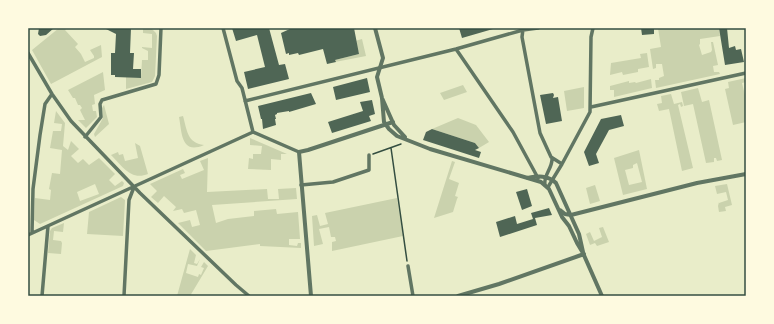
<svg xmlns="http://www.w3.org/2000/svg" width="774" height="324" viewBox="0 0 774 324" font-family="Ubuntu,sans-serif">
<rect width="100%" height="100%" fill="#e9edc9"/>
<!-- green -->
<path fill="#cad2ad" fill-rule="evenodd" d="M59,28H67L65,30L78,44L75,47L81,54L85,62L94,58V56L90,50L101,45L102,57L51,84L32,50Z
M143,28H151L156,33L157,36L155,76L152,82L126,89V77L141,78L142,60H148V51L142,48V47L152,48V34L143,33Z
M658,28H719L720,36L700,39V44L699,45L702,55L711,52L712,50L711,42H713L718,65L713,66L714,72H719L720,74L656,88L655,80H659V78L664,76L662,64H656V68L653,69L650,49L661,47Z
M362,39L366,56L335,62V60L359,54L355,41Z
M647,53L649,67L638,69V72L623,75L622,72L610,75L611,63L641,58L640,54Z
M103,72L105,90L94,95L95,104L92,105L93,111H96L97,117L86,128L78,120H85L80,110L82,108L80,105H78L75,98H73L68,90Z
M746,78V82L742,83L746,99V122L733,125L725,89L729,88L728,82Z
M651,79L652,88L614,97V90H610V86L629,81V83L635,82L636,83Z
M463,85L467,92L444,100L440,93Z
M584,87V108L567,111L564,91Z
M698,88L702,102L709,100L722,160L717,161L716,158H714V162L706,163L693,104L684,106L681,92Z
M671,94L674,104L682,102L683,106L681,107L680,104L678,105L693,168L682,171L669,109L659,111L657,104L662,103L661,96Z
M104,105L109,124L95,137L94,134L103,118L102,108Z
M56,111L65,123L63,146L68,150L71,141L79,149L71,156L78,163L83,159L89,165L99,158L115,174L109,180L115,186L122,181L124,183L123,186L40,224L34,220L35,198L50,200L51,190L49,189L52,173L60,174L62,150L50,148L53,131H61L62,124L54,123ZM95,184L99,194L80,201L77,192Z
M183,116C187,130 187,143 204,145C181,155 182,133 179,117Z
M458,118L476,125L489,142L479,148L475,143L432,129Z
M250,138L287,154H281V160L271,159V170L248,169L249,158L253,159V154H261L262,146L250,145Z
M135,143L140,146L148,174C131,181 122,166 111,155L118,152L119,155L123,154L125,161L138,158Z
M639,150L647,189L623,195L614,158ZM637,163L642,182L629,185L625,170L633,168V165Z
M208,158L207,192L267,189L268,199H279L278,189L296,188L297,199L212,205L216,223L228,219L254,216V211L276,209L277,214L298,212L300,239H289V245L297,246L298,243H301V248L260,246V244L206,251L178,223L190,220L192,227L200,225L196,210L184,213L182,209L173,211L176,207L164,196L158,203L151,197L157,191L150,184L183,169L185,173L180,175L182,179L204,170L200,161Z
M452,161L455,162L449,179L459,183L455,196L458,197L457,199L453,212L434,218Z
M727,184L732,205L725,207L726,211L719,212L718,206L719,202V203L728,200L726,192L717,194L715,186Z
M595,185L600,201L590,204L586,188Z
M121,197L125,200L123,236L87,234L89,212Z
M397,198L403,236L332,251V242L336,241L335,237H331L329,227L319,229L323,244L314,246L312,216L317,215L320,226L328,224L325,213Z
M64,223L63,232L54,231L53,240L61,241L62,243L61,254L48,253L50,231L52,228Z
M603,227L609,242L597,246L595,243L590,245L586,234L590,232L594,241L602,237L599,228Z
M190,249L196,255L194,263L197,264L200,259L197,266L188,264L186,273L198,277L199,274L201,275L204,268L201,267L204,262L208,266L190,296H177Z"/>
<!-- building -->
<path fill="#4f6655" d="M39,28H54L46,35L40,36L38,34Z
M104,28H131L130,53H134L133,69H141V78L115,77V75H111V53H115L116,34Z
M232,28H269L279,65L285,64L289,79L248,89L244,72L265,67L257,35L236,41Z
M292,28H354L359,54L335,60L336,62L327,64L323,49L299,55L298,53L289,55V53L286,54L281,33Z
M459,28H493V29L462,38Z
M641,28H654V34L642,35Z
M719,28H727L729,48L735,46L736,50L741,49L744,62L725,65Z
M367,78L370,92L336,100L333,87Z
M311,93L316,104L289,112V111L277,113V114L275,115L276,119H275L276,125L263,129L262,119H261L258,106Z
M553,93L554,95L553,98L558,97L562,121L546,124L540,95Z
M372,100L375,114L369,116L371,121L332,133L328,122L363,111L360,102Z
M621,115L624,126L609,130L596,154L599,163L589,166L584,152L601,119Z
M432,129L475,143L479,148L475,150L481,152L479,158L423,140L426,132Z
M527,189L532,206L522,210L516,192Z
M549,208L552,215L535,218L537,225L500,237L496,222L515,216L517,224L533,219L531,213Z"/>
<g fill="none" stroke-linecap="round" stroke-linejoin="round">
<!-- path -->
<path stroke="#344e41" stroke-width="1.5" d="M391,148L407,261
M373,154L401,144"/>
<!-- minor -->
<path stroke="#617663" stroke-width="3.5" d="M223,28L237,81L242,88L253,132
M523,29L522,37L540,133L551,157L562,164
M456,49L513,132L538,178
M28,53L52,94L71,121L140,193L236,285L249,296
M245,101L456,49L523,30L538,28
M591,107L746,73
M253,132L299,152
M85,137L101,117L100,104L102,100L156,84L159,75L161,28
M301,185L333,182L369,170V155
M545,185C543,175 553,168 552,158
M548,187L562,164L590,112L591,37L593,28
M32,233L33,189L40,135L45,104L52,94
M28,235L253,132
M408,266L413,296
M42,296L48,226
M124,296L129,200L134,187"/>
<!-- tertiary -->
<path stroke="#617663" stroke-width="4" d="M375,28L383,58L377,77L382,98L394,125L405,137
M382,98L384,122L389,129L397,136L430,149L541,182L549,189L562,217L569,226L577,243L583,253L602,296
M527,178C538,176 548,175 556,183L579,234L583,252
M560,210L565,214L571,215L697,183L746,174
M311,296L299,152L308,150L393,122
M458,296L499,284L584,254"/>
</g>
<!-- border -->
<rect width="774" height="324" fill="none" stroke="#fefae0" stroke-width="58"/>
<rect x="29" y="29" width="716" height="266" fill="none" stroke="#344e41" stroke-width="1.5"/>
</svg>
